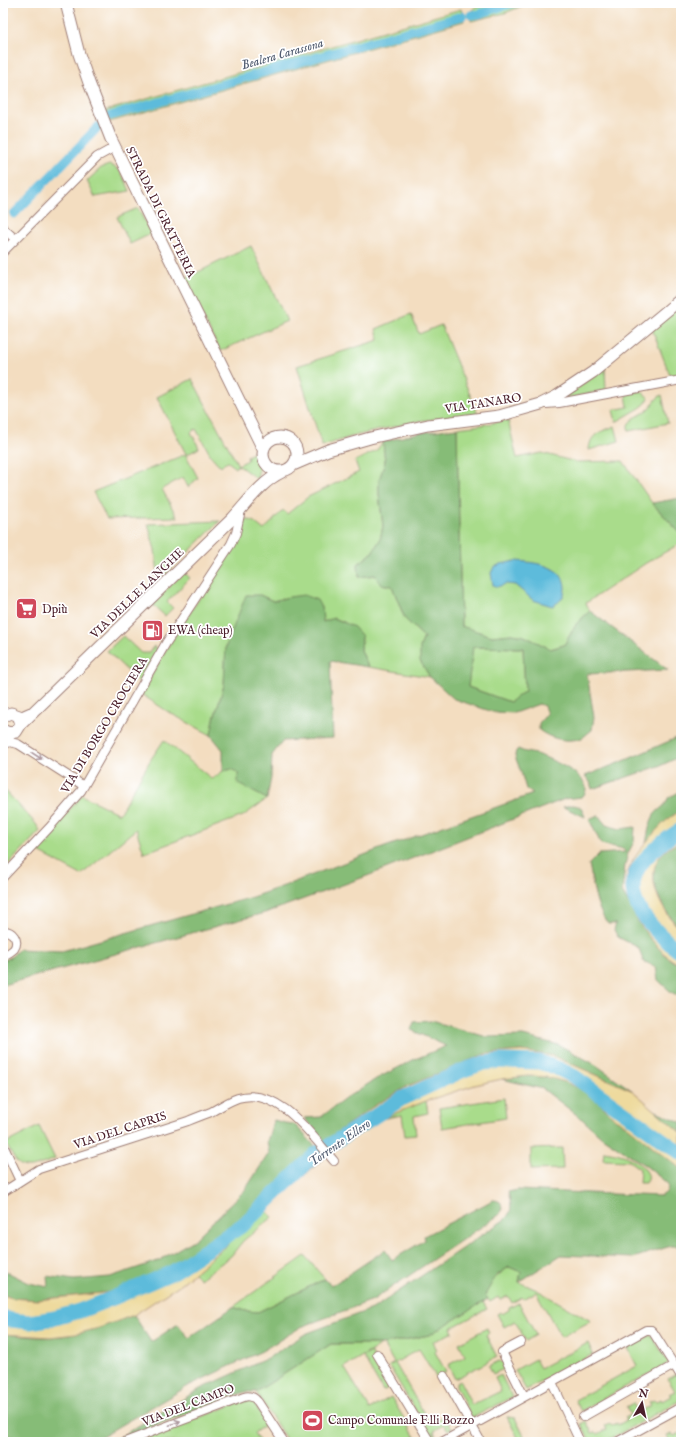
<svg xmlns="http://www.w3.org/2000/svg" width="684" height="1445" viewBox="0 0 684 1445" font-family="'IM FELL English',serif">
<rect width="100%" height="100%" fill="#fff"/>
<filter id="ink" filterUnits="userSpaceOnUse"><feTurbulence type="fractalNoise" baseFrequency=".025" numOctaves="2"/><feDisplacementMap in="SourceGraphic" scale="8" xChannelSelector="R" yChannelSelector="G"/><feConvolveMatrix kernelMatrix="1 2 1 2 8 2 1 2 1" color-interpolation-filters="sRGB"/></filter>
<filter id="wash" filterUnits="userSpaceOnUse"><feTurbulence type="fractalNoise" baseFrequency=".012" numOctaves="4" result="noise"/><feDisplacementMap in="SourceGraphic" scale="16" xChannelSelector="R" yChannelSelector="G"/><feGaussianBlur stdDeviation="0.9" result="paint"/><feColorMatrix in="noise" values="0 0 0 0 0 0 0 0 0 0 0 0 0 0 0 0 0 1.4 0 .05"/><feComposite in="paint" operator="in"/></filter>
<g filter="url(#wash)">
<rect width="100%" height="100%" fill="#f3ddc0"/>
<!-- green -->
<path fill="#a9dc8b" stroke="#7a7e5b" d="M494,3H529L505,13L471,21V11L475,7Z
M461,9L464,21L109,122L105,111Z
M109,165C122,168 125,180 130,191L95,197L87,181L101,168Z
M138,208L151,234L130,244L117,217Z
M251,246L287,321L220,351L184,279Z
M681,305V376L671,378L652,329Z
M411,314L419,334L441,325L478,414L418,421L354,436L322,446L297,366L379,340L376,329Z
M605,368L606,390L559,400Z
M192,379L238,465L248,460L247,456L257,451L260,464L257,479L238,465L236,468L227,461L221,467L211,456L196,429L191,432L199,448L186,455L198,478L188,487L183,477L162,489L177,517L107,519L93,492L186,454L157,397Z
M641,391L649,398L645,404L640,408L616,422L613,410L628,407L626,394Z
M662,395L668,423L629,431C628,428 627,425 630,422C635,416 644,414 649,409C655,403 654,399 662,395Z
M508,420L517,458L542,453L576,462L623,461L652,503L681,534V543L646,563L586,603L590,611L577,623L564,645L550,649L524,636L512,634L492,636L461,627L457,428L481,425Z
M615,426L619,441L589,450C590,433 601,432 615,426Z
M383,442L385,462L379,480V494L383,526L380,540L371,554L358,564L359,577L375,575L381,584L392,586L405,619L424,637C417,655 420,661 430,677L368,667L361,650L362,636L344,622L334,618L323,622L322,609L289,597L273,601L260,595L226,646L224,685L214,719L211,735L170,713L141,694L170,643L233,547L245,519L253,521L264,530L283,510L287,514L308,497L359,472L355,461L376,451Z
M220,521L159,581L155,550L148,524Z
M184,572L190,578L167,602L173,608L165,616L152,604Z
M123,636L141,653H148L154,646L158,649L139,682L107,651Z
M472,647L523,648L525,691L510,702L468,687Z
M164,740L212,779L223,771L232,769L238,773L256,793L267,799L243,816L144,853L136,829L81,875L35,850L82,795L119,814L151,759Z
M3,788L36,824L40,831L3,870Z
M504,1098L506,1118L442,1128L439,1108Z
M426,1101L428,1113L414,1116L416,1135L405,1136L402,1115L381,1119Z
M39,1126L55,1159C26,1170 20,1174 6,1143Z
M562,1148L563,1169L531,1170V1149Z
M604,1151C610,1152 617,1153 623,1155C632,1158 656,1172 646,1183H639L640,1169L629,1161L603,1160Z
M265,1210L273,1217L243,1241L231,1256L200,1279L194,1273L237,1236Z
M305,1256L325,1279L258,1312L246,1311L233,1307Z
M509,1267L521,1272L519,1282L537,1290L591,1321L561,1337L536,1292L523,1299L522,1297L512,1303L508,1296L500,1300L498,1297L490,1302L485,1295C491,1281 497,1275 509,1267Z
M483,1302L487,1309L451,1328L453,1332L433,1342L437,1350L435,1352L446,1372L436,1377L419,1349L395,1363L430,1424L444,1416L452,1429L448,1431L444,1425L434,1431L436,1438L433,1440L389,1366L394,1363L383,1344L344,1367L370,1409L391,1397L418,1442H288L256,1392L331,1344H383L429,1335Z
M519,1303L536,1335L526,1341L515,1321L504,1327L497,1314L501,1312L502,1314L509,1310V1308Z
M487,1328L489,1333L486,1335L497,1357L455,1379L448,1365L465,1356L459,1343Z
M651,1335L669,1363L581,1411L575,1400L637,1366L628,1348Z
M588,1343L593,1354L526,1390L515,1370L535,1359L540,1368Z
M371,1352L391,1386L383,1391L363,1357Z
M499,1361L504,1363L506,1368L493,1374L489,1366Z
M676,1374L681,1381V1400L604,1442H590L581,1424L586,1421L592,1433L596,1432L598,1434L607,1429L605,1426L610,1424L612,1426L617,1423L618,1425L627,1420L625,1418L631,1415L626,1407L633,1403L636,1409L640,1408L642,1410L651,1405L649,1402L654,1400L656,1401L661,1399L662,1401L671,1396L669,1394L675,1391L668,1379Z
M501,1375L512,1397L472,1418L456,1386V1383L460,1381L472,1405L501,1391L495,1378Z
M246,1400L253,1401L266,1423L265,1425L254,1433L260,1442H146L142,1439Z
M507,1417L515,1418L527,1442H520Z
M3,1431L21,1442H3Z
M679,1433L681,1435V1442H664L669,1439L667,1436L672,1434L674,1436Z"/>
<!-- forest -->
<path fill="#86bc77" stroke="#686e51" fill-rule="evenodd" d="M457,428L461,626L492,636L512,634L524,636L551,649L564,645L577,623L590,611L668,670L587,674L594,717L592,730C589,732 585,736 582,738C568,743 550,739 539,730V723L547,714L544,706L539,704L514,713L493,712L454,699L430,677L420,661V647L424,637L405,619L392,586L381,584L375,575L359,577L358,564L371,554L380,540L383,526L379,494V480L385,462L383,442L417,433ZM473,647L523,648L525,691L510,702L468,687Z
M681,498V534L652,503Z
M246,595H260L273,601L289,597L304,595L317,600L322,609L323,622L334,618L354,627L362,636L361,650L368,667L330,661L333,738L283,741L272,755L271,778L267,799L238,784V773L232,769L223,771V750L211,735L214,719L224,685L226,646Z
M681,736V756L662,765L592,789L590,782L585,776L626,760Z
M518,749C524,752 530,753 536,754C548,758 585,773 586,788C586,791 585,794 583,796C581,798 569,798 565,799L367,876L268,912L3,985V961L12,956L19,949L62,951L252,897L281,887L385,847L533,794L526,789L521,772L516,759L515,755L516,751Z
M681,791V811L672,816L646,843C648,833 649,824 654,815C659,808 666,807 668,798Z
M571,805C580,805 582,808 585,817L563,807Z
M598,815L606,825L620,829L635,827L634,842L628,853L625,865L622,892L647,934L664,954L672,961L681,965V997L671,992L658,980L656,967L643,961L639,948L618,937L614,930L616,924H608C595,908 593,883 589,864L599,854L625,852L624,849L601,844L589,819Z
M681,842V930C657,903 634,859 681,842Z
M431,1021L487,1037L523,1036L559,1045L596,1065L633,1091L553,1056L522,1051L485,1054L408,1087L374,1106L325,1141L304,1118L321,1117L349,1096L376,1079L413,1060L446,1046L411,1030L414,1022Z
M528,1076L547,1077L565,1082L579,1088L601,1104L615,1119L626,1125L681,1169V1246H671L633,1258L561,1255L519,1282L521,1272L509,1267L496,1276L485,1295L488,1299L429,1335L383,1344H331L256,1392H245L111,1442L200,1389L268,1358L305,1334L374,1308L504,1220C514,1211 511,1203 508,1192L518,1190L660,1196C666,1194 668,1191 668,1184L646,1166L602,1137L582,1119L543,1089L502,1079Z
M654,1110L681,1122V1133Z
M274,1120L285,1123L294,1124L317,1148L241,1220L202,1248L169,1269L111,1292L37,1300L12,1298L3,1295V1270L29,1283L48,1287L47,1276L74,1280L110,1277L158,1261L195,1239L245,1190L269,1153L267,1141Z
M493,1200C499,1200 503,1203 503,1209L499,1215L373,1300L301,1327L262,1351L190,1385L102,1436L75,1442H21L3,1431V1334C18,1335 34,1338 50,1337C79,1336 107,1325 134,1315L151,1342L178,1324L189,1338L233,1307L246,1311L258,1312L325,1279L331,1286L385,1250L392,1260L425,1240L424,1236Z"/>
<!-- sand -->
<path fill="#eeda9e" stroke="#9c7c64" d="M681,811V842C635,859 655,905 681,930V965C668,959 660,950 651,939C635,921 619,891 630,867C634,856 642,848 649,839C659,827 667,818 681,811Z
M522,1051L553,1056L633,1091L681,1133V1169L626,1125L615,1119L601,1104L579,1088L565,1082L547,1077L528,1076L502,1079L475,1085L426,1101L381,1119L334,1150L325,1141L374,1106L408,1086L485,1054Z
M317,1148L326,1157L323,1160L290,1187L237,1236L181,1284L134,1315L99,1328L76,1334L50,1337L3,1334V1295L12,1298L37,1300L111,1292L169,1269L202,1248L241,1220Z"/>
<!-- water -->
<path fill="#5dbbdb" stroke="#546d83" d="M515,561C533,562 566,565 565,589C564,598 560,602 552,606L533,600L515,585L506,584L497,587L493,585L491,573L494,567L501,564Z"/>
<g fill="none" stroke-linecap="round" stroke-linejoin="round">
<!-- canal -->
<path stroke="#5dbbdb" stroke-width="9" d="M471,15L479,14L513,3
M110,116L462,16
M14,214L99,126"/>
<!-- river -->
<path stroke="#5dbbdb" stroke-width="15" d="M681,830C670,835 661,844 652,852C609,890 648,926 681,953
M3,1317L11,1320L30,1322L55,1318L80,1311L113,1298L171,1273L206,1250L244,1224L316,1154L403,1098L464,1070L484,1063L501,1061L540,1062L557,1068L575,1077L681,1153"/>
</g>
</g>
<g filter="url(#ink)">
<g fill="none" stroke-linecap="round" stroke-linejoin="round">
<defs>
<path id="street" d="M3,228L15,239
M3,252L97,157L115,147
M546,404L559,403L681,380
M3,745L10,742L18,744L84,786
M3,877L49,828L81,791L166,643L231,544L236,533L241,510
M3,931C12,930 20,940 14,949C11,952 7,954 3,956
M3,1145L20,1181
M3,1192L39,1169L188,1121C195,1118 203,1115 211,1112C220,1107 229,1101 238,1098C279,1086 311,1135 334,1161
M521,1342L502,1352L524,1396
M377,1354L430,1442
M444,1376L481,1442
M552,1382L580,1442
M583,1417L674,1365
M125,1442L244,1397C250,1395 254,1397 258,1402L284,1442
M442,1442L646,1330H651L653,1332L681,1376
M617,1442L681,1407"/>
<path id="secondary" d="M66,3L79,54L89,83L111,139L263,449
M263 454a17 17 0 1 1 34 0a17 17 0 1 1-34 0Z
M293,465L328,450L370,438L428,425L499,416L541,404L557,396L593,372L681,299
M3,716L11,713L22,717L31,713
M21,724L232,519C247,503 261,482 282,472
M3,730C7,733 10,733 16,732L21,724L19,718
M3,744L11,733"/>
</defs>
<!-- street casing -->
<use href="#street" stroke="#9e7e76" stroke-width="10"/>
<!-- secondary casing -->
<use href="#secondary" stroke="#9e7e76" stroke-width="13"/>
<!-- street -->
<use href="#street" stroke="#fff" stroke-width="8"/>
<!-- secondary -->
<use href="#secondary" stroke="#fff" stroke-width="11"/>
</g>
<!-- one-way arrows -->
<defs><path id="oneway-shaft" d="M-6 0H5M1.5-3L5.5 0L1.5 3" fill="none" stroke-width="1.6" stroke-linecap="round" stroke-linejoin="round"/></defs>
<g stroke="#ae9aa0">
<use href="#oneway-shaft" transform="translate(37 756) rotate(33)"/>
<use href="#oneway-shaft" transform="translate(175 1423) rotate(-21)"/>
</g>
</g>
<!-- icons -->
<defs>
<symbol id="supermarket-square" viewBox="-11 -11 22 22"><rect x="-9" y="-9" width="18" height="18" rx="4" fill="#d1495b" stroke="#fff"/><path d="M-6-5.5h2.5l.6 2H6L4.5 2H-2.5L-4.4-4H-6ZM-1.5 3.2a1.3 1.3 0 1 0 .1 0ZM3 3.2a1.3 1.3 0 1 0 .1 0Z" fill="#fff"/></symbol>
<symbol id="fuel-square" viewBox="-11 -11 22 22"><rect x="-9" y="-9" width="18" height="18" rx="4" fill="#d1495b" stroke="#fff"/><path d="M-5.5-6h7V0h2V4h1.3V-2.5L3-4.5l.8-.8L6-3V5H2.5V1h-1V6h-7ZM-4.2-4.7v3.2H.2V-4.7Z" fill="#fff"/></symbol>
<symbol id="stadium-square" viewBox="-11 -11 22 22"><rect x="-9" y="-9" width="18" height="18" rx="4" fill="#d1495b" stroke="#fff"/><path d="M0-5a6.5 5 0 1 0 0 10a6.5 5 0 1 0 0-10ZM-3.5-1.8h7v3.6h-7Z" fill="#fff"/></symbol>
</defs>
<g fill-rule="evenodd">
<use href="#supermarket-square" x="14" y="596" width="25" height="25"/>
<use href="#fuel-square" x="140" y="618" width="25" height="25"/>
<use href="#stadium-square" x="300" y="1408" width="25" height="25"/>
</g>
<g text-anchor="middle" stroke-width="3.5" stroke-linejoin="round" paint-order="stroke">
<!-- street labels -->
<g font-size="12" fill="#4a1f2b" stroke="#fff">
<text transform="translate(161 212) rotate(64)" y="4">STRADA DI GRATTERIA</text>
<text transform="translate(483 403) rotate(-9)" y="4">VIA TANARO</text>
<text transform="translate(137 593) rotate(-44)" y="4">VIA DELLE LANGHE</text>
<text transform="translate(104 725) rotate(-59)" y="4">VIA DI BORGO CROCIERA</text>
<text transform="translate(120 1130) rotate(-18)" y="4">VIA DEL CAPRIS</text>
<text transform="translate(188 1405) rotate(-21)" y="4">VIA DEL CAMPO</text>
</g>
<!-- poi labels -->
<g font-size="12" fill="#4a1f2b" stroke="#fff" text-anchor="start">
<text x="42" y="613">Dpiù</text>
<text x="168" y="634">EWA (cheap)</text>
<text x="328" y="1424">Campo Comunale F.lli Bozzo</text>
</g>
<!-- water labels -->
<g font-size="13" font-style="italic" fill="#525d71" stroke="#fff">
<text transform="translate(282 53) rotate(-16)" y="5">Bealera Carassona</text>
<text transform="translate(339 1142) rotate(-35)" y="5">Torrente Ellero</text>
</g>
</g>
<!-- margin -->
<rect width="684" height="1445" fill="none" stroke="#fff" stroke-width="16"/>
<!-- north arrow -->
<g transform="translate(642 1403) rotate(9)" stroke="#ffffff" stroke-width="3" paint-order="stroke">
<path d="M0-3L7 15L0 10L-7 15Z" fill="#4a1f2b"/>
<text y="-6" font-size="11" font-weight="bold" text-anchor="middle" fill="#4a1f2b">N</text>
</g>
</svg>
